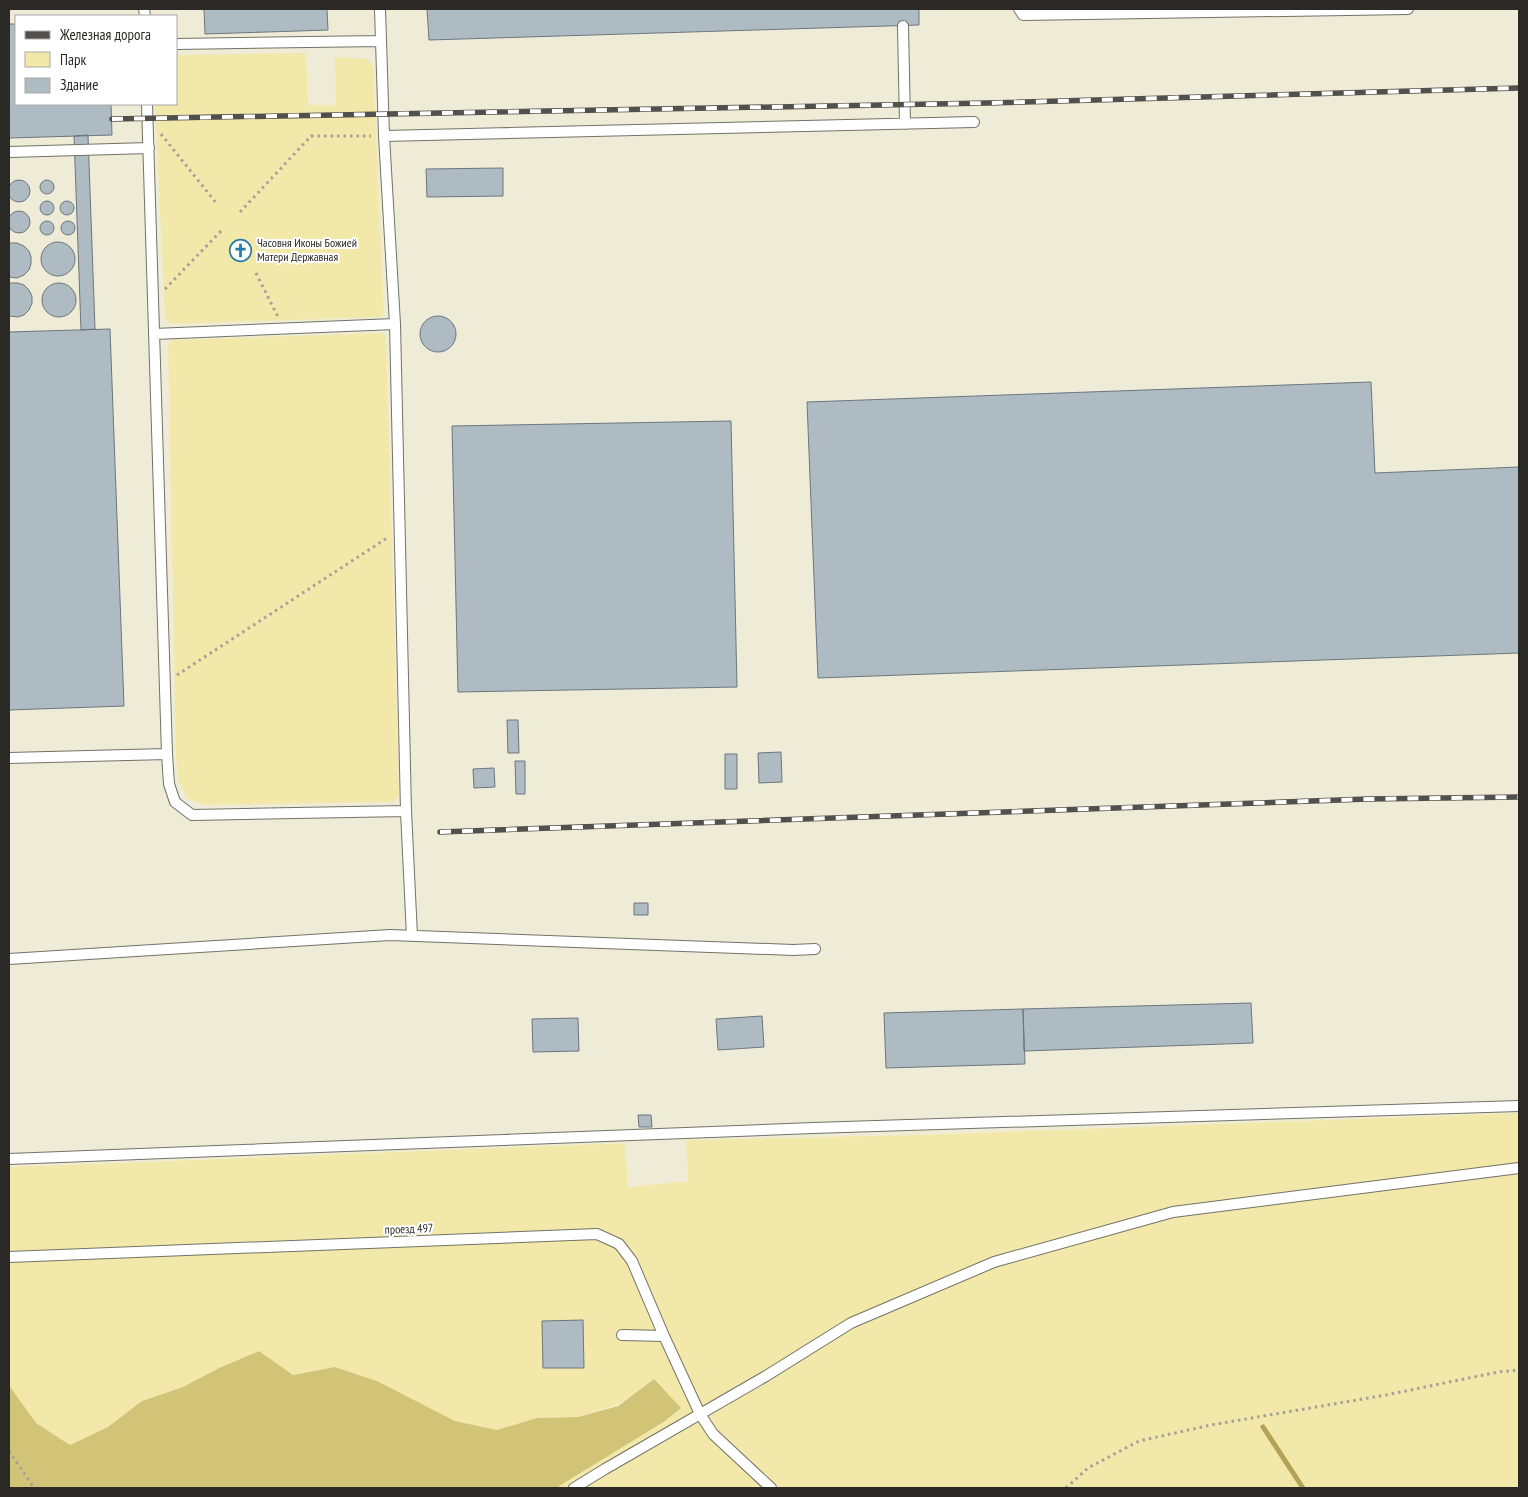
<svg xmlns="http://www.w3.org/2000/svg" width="1528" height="1497" viewBox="0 0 1528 1497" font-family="'PT Sans Narrow',sans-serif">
<rect width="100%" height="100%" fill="#f8f6e9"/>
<!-- built -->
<path fill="#eeebd7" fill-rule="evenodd" d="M9,9H1519V1113L915,1135L686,1140L688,1181L627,1187L624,1143L9,1167ZM16,16H176V104H16Z"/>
<!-- green -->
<path fill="#f2e8aa" d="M306,53L308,105H336L335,57L367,59L373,66L384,313L381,317L170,324L165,318L155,104H176V55Z
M383,333L386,337L399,796L393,802L204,805L188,799L178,780L176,757L168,344L172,340Z
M1519,1113V1488H556L665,1421L680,1408L654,1379L618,1405L578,1417L537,1418L497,1430L455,1421L377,1381L335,1367L293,1375L259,1351L219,1368L183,1387L142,1401L108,1427L70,1445L36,1423L9,1385V1167L625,1143L628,1187L688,1181L686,1140L915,1135Z"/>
<!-- forest -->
<path fill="#d1c476" d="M259,1351L293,1375L335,1367L377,1381L455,1421L497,1430L537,1418L578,1417L618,1406L654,1379L681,1408L665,1421L556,1488H9V1385L36,1423L70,1445L108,1427L142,1401L183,1387L219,1368Z"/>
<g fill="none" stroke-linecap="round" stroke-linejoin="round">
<!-- stream -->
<path stroke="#b1a457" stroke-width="5" d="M1263,1427L1303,1488"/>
</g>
<!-- building -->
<path fill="#afbbc2" stroke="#6c767d" d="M204,9H327L328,30L205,34Z
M427,9H919V25L429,40Z
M9,24H16V104H111L112,135L9,138Z
M88,135L95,329L81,330L74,136Z
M503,168V196L427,197L426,169Z
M40 187a7 7 0 1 1 14 0a7 7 0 1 1-14 0Z
M8 191a11 11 0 1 1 22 0a11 11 0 1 1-22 0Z
M60 208a7 7 0 1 1 14 0a7 7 0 1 1-14 0Z
M40 208a7 7 0 1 1 14 0a7 7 0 1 1-14 0Z
M8 222a11 11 0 1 1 22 0a11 11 0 1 1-22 0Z
M40 228a7 7 0 1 1 14 0a7 7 0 1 1-14 0Z
M61 228a7 7 0 1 1 14 0a7 7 0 1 1-14 0Z
M231 250a10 10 0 1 1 20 0a10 10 0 1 1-20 0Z
M41 259a17 17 0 1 1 34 0a17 17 0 1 1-34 0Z
M11,243H17L24,246L29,251L31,257V264L29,270L24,275L17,278L9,277V244Z
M42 300a17 17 0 1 1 34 0a17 17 0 1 1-34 0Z
M11,283H18L24,285L29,290L32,296V303L29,310L24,315L18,317L9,316V284Z
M420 334a18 18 0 1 1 36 0a18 18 0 1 1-36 0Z
M110,329L124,706L9,710V332Z
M1371,382L1375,473L1519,467V653L818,678L807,402Z
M731,421L737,687L458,692L452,426Z
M507,720H518L519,753H508Z
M781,752L782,782L759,783L758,753Z
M725,754H737V789H725Z
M515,761H525V794H516Z
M494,768L495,787L474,788L473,769Z
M634,903H648V915H634Z
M1251,1003L1253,1043L1024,1051L1023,1009Z
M1023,1009L1025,1064L886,1068L884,1013Z
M762,1016L764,1047L718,1050L716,1019Z
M578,1018L579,1051L533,1052L532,1019Z
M638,1115H651L652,1127H639Z
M583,1320L584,1368H543L542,1321Z"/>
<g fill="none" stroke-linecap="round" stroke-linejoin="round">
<defs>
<path id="service" d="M144,9L145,16
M380,9L384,136L395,324L406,811L412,936
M1019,9L1023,15L1408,9
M903,26L905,124
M176,44L381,41
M147,104L167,754L169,784L175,802L192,815L406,811
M384,136L974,122
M9,152L149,148
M154,334L395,324
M9,758L167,754
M9,959L390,935L793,950L815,949
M9,1159L813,1128L1519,1106
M9,1257L597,1234L619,1244L632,1261L664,1336L700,1414L713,1434L771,1488
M622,1335L664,1336
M574,1488L605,1469L766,1376L851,1323L994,1262L1173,1212L1519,1168"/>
</defs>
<!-- service casing -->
<use href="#service" stroke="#737267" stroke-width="12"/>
<!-- path -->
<path stroke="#a3a198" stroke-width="3" stroke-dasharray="2.5 4" stroke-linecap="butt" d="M161,134L217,204
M240,212L311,136H371
M256,273L278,317
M165,289L222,230
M177,675L387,538
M9,1451L34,1488
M1066,1488L1088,1468L1139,1441L1211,1425L1386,1395L1498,1372L1519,1370"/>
<!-- service -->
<use href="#service" stroke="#fff" stroke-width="10"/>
<defs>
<path id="rail" d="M112,119L988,103L1519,88
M440,832L1368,799L1519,797"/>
</defs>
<!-- rail casing -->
<use href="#rail" stroke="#51504a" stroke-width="5.5"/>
<!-- rail -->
<use href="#rail" stroke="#fff" stroke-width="4" stroke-dasharray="11" stroke-linecap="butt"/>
</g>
<!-- icons -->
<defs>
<symbol id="church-ring" viewBox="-11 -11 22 22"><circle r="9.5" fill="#fff" stroke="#267cab" stroke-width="1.5"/><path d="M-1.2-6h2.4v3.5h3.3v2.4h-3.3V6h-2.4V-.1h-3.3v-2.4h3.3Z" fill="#267cab"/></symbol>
</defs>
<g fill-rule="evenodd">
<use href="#church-ring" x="228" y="238" width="25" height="25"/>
</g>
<g text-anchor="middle" stroke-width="4" stroke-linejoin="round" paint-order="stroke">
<!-- poi labels -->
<g font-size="12" fill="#2a2925" stroke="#fff" text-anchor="start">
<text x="257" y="247">Часовня Иконы Божией<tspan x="257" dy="14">Матери Державная</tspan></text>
</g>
<!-- street labels -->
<g font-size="12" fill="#2a2925" stroke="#fff">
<text transform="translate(409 1229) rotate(-2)" y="4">проезд 497</text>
</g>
</g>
<!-- border -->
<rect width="1528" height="1497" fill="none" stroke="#2a2925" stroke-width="20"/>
<!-- legend -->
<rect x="15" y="15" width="162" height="90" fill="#ffffff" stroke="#aaa9a8"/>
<rect x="25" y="31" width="25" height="8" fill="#51504a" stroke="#aaa9a8"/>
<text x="60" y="40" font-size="15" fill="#2a2925">Железная дорога</text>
<rect x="25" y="52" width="25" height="15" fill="#f2e8aa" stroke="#aaa9a8"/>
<text x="60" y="65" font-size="15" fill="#2a2925">Парк</text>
<rect x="25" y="78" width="25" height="15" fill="#afbbc2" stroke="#aaa9a8"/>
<text x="60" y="90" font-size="15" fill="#2a2925">Здание</text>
</svg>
